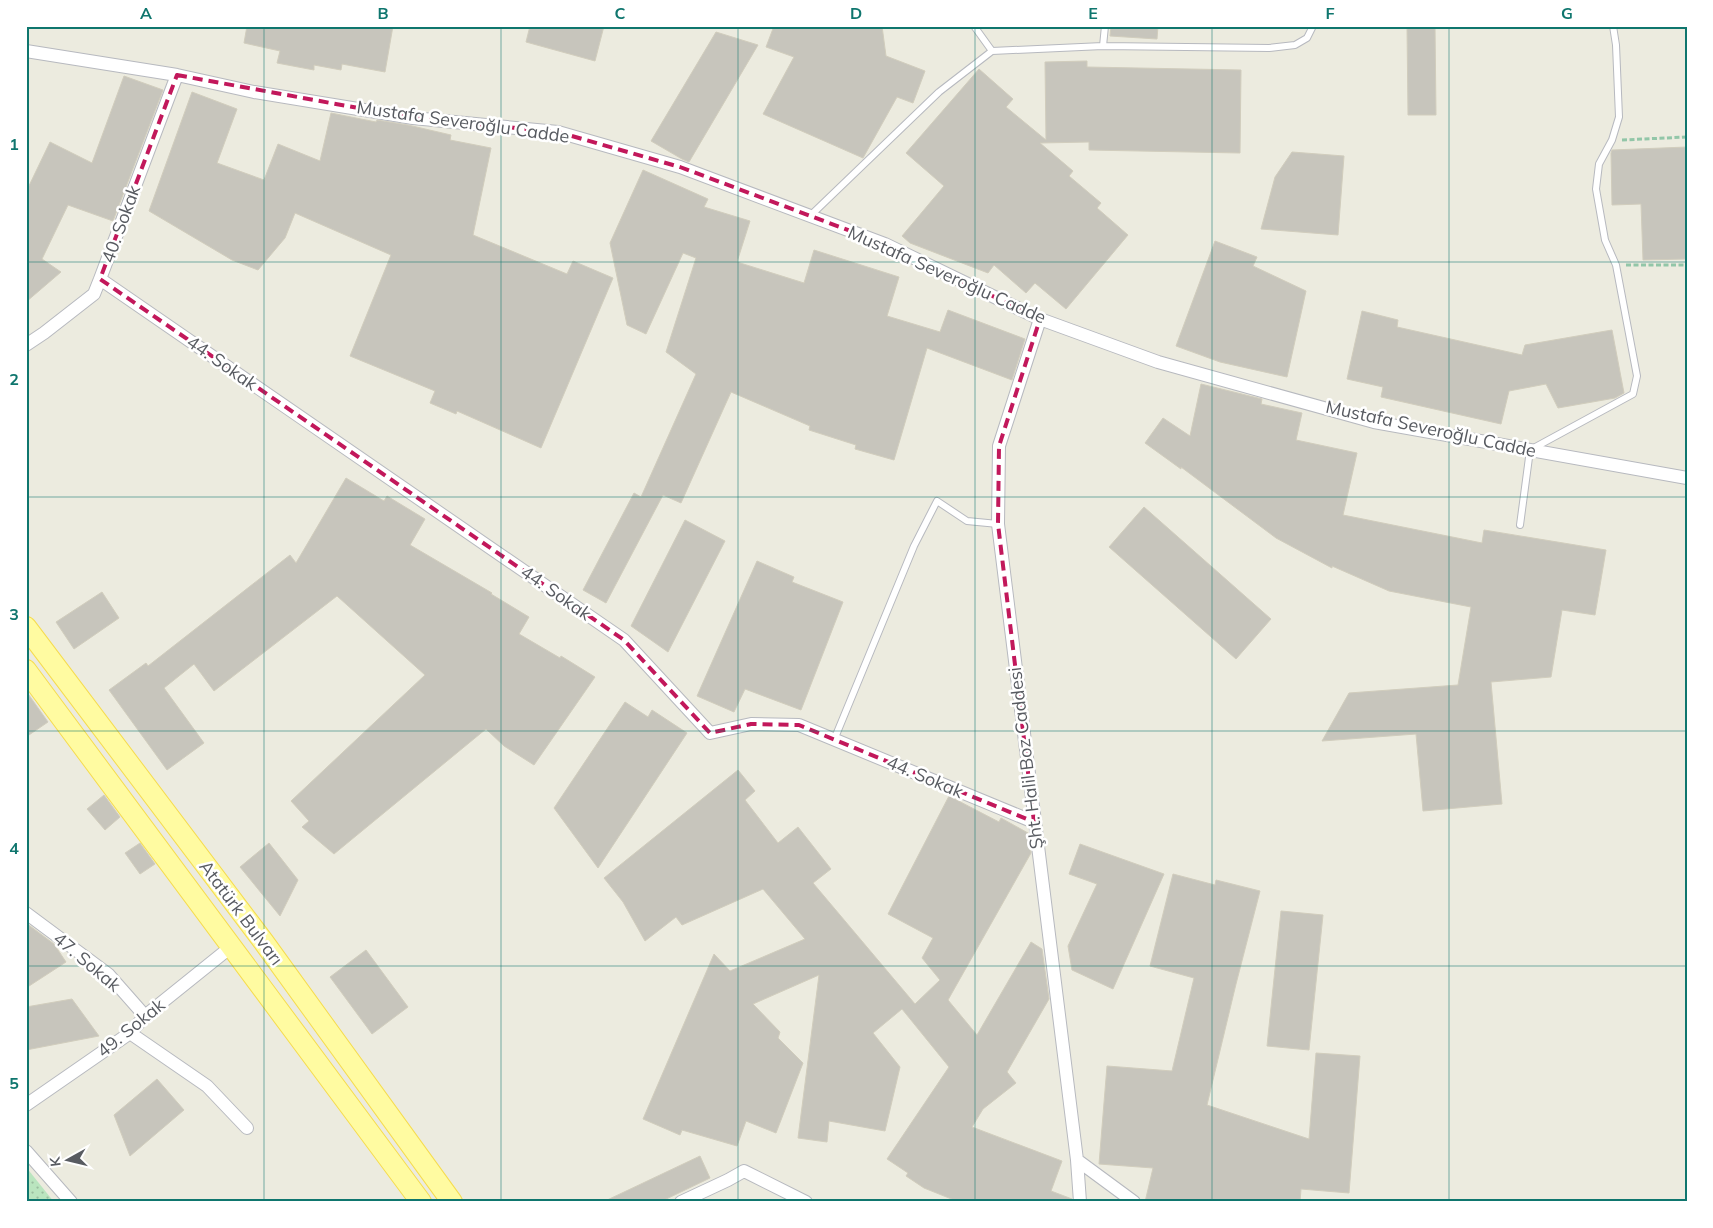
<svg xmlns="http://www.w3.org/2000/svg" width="1713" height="1228" viewBox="0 0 1713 1228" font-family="Mulish,sans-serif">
<defs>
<pattern id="grass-dots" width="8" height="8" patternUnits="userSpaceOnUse" patternTransform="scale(1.25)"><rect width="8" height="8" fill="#bae5bf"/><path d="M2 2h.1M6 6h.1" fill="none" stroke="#9abd9f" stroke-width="1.8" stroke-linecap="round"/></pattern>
</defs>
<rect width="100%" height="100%" fill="#ecebdf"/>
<!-- grass -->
<path fill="url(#grass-dots)" d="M26,1167L54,1202H26Z"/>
<!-- building -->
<path fill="#c7c5bc" stroke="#d1cdbd" d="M247,26H393L385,72L342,64L341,70L314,65V70L277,63L280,51L244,43Z
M530,26H604L595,61L526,42Z
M774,26H882L886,56L925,71L913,103L897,97L863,158L763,114L794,57L766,47Z
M1111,26H1158L1157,39L1110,36Z
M1407,26H1435L1436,115H1408Z
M716,32L758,45L689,162L682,159L651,141Z
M1087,61V67L1241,70L1240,153L1089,150V142L1040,143L1073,171L1069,176L1101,203L1097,208L1128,235L1066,309L1035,283L1026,293L994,265L988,273L910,243L902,236L944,186L906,153L979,69L1013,99L1006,107L1046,140L1045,62Z
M124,76L163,90L113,221L68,205L42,259L61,272L26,302V192L50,142L92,163Z
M192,92L237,109L217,163L264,180L278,144L320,161L331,113L376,122L377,120L408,125L451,135L450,140L491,148L473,235L567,274L573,261L613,278L541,448L457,411L456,414L430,403L435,391L350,356L391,255L295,213L285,238L258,270L232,260L149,211Z
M1687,147V259L1643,260L1641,204L1612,205L1611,153L1612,150Z
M1292,152L1344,156L1338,235L1261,229L1275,177Z
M643,170L708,199L704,207L750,221L737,262L804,283L814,250L899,277L887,316L940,332L948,310L1025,339L1012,380L927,348L894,460L855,449L856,445L809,430L810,426L731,392L681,503L663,495L606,603L583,590L634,493L641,497L696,374L666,352L696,258L683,253L646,334L627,325L610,243Z
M1215,241L1257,257L1253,266L1306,291L1287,377L1220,362L1176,346Z
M1362,311L1398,320L1397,327L1522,355L1525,345L1612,330L1624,393L1615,398L1558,408L1546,384L1509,391L1501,424L1381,397L1383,387L1347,379Z
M1201,384L1262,399L1261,404L1302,413L1296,440L1357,453L1343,515L1482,543L1484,530L1606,550L1595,615L1562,610L1551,677L1491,682L1502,804L1423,811L1416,734L1322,741L1349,693L1458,685L1471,607L1389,591L1332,566V568L1276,538L1181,467V469L1145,443L1163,418L1190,436Z
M346,478L384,501L387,496L425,519L410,545L492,593L491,594L529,617L519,634L560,658L561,656L595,677L534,765L504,746L486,729L334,854L302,827L309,821L291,801L425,675L337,596L214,691L194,664L164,688L204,743L167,770L109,690L146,663L148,666L290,555L296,563Z
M1144,507L1271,619L1236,659L1109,547Z
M685,520L725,541L668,652L631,626Z
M757,561L794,577L792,582L843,602L801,710L745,689L734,712L697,696Z
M102,592L119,618L74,649L56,622Z
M26,691L48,722L26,737Z
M625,702L648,717L652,710L687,733L598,868L554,808Z
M738,770L755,791L745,800L778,843L798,827L831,869L813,883L915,1004L940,980L922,958L933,938L888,914L949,796L999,822L1001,818L1028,833L1031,853L948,1000L977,1035L1031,942L1042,949L1049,999L1007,1072L1016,1083L983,1109L972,1127L1062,1161L1051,1191L1072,1199V1202H959L924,1188L906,1176L908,1173L887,1159L949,1067L902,1009L873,1033L900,1067L885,1131L829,1121L827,1142L798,1138L819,975L753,1004L780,1032L778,1038L803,1063L776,1133L746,1121L737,1146L682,1130L680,1135L643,1119L714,954L730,971L805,939L763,889L682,925L676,917L645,941L623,902L604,878Z
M104,795L120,817L105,830L87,809Z
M140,843L155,864L140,874L125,853Z
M269,843L298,880L280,916L240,867Z
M1080,844L1164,874L1113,989L1072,970L1068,946L1097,884L1069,874Z
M1173,874L1215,885L1216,880L1260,891L1236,984L1207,1105L1309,1139L1316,1053L1360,1056L1349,1193L1301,1189L1300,1202H1145L1153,1168L1099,1164L1107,1066L1172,1071L1194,978L1150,966Z
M1281,911L1323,915L1309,1050L1267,1046Z
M26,923L54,944L66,962L26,988Z
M366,950L408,1007L372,1034L330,977Z
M72,999L99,1036L26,1050V1007Z
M157,1079L184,1110L130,1156L114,1115Z
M700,1156L710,1178L660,1202H603Z"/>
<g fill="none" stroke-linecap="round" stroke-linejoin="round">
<defs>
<path id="lane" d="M974,26L992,51
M1103,46L1269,48L1295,45L1307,38L1313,26
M810,216L939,92L992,51L1103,46L1105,26
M1520,525L1530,450L1633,394L1637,376L1616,265L1605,240L1596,189L1599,164L1612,140L1619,117L1616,45L1613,26
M834,740L914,546L937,501L967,521L998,524"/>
<path id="street" d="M26,51L177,75L254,92L413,118L558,132L680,167L885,244L1040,319L1158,362L1374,422L1687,478
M100,279L624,640L710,733L751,724L799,725L1034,822
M1040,319L999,446L998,524L1077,1160L1080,1202
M26,345L44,333L94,294L100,279L177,75
M26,913L108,974L145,1016
M130,1033L207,1086L247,1128
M26,1105L130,1033L145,1016L232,946
M26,1151L71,1202
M1077,1160L1134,1202
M681,1202L728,1180L744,1171L806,1202"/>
<path id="primary" d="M26,627L263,941L452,1202
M26,670L421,1202"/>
</defs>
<!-- lane casing -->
<use href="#lane" stroke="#b7b9bf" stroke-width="8"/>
<!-- street casing -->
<use href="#street" stroke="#b7b9bf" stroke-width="14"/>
<!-- primary casing -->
<use href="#primary" stroke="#f6dc4e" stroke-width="22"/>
<!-- path -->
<path stroke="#92c6a8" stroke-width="3" stroke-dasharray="5 2.5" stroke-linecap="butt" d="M1622,140L1687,137
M1626,265H1687"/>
<!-- lane -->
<use href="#lane" stroke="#fff" stroke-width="6"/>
<!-- street -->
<use href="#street" stroke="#fff" stroke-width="12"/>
<!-- primary -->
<use href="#primary" stroke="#fffba1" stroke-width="20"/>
</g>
<!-- marked area -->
<path fill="none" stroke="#c2185b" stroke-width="4" stroke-dasharray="10 6" stroke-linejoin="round" d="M177,75L413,118L558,132L680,167L885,244L1040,319L999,446L998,524L1034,822L799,725L751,724L710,733L624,640L100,279Z"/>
<!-- grid -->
<path fill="none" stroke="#0f766e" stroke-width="1" stroke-opacity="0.55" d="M264,26V1202M501,26V1202M738,26V1202M975,26V1202M1212,26V1202M1449,26V1202M26,262H1687M26,497H1687M26,731H1687M26,966H1687"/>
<g text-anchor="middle" stroke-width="5" stroke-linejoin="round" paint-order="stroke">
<!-- street labels -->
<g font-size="18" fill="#585b61" stroke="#fff">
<text transform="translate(463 122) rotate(8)" y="6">Mustafa Severoğlu Cadde</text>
<text transform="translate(121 224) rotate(-70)" y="6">40. Sokak</text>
<text transform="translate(947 275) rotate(24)" y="6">Mustafa Severoğlu Cadde</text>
<text transform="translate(222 363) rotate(35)" y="6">44. Sokak</text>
<text transform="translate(1431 429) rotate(12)" y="6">Mustafa Severoğlu Cadde</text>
<text transform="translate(556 593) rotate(35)" y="6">44. Sokak</text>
<text transform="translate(1026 758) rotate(-97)" y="6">Şht. Halil Boz Caddesi</text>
<text transform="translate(925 777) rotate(23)" y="6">44. Sokak</text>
<text transform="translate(241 913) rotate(53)" y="6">Atatürk Bulvarı</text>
<text transform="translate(87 962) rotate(40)" y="6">47. Sokak</text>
<text transform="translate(131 1028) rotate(-39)" y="6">49. Sokak</text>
</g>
</g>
<!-- border -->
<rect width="1713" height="1228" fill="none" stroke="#ffffff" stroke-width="55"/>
<!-- north arrow -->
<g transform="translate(68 1160) rotate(262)" stroke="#ffffff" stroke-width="4" paint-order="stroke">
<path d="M0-4L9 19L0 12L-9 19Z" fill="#585b61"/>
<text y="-8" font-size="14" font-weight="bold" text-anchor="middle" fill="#585b61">K</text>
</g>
<rect x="28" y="28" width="1658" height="1172" fill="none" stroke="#0f766e" stroke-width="2"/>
<g font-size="16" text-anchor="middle" font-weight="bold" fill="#0f766e">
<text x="146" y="19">A</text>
<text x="383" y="19">B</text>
<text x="620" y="19">C</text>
<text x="856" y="19">D</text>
<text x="1093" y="19">E</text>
<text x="1330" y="19">F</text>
<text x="1567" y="19">G</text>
<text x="14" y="150">1</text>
<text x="14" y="385">2</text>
<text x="14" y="620">3</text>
<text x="14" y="854">4</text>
<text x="14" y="1089">5</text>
</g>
</svg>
